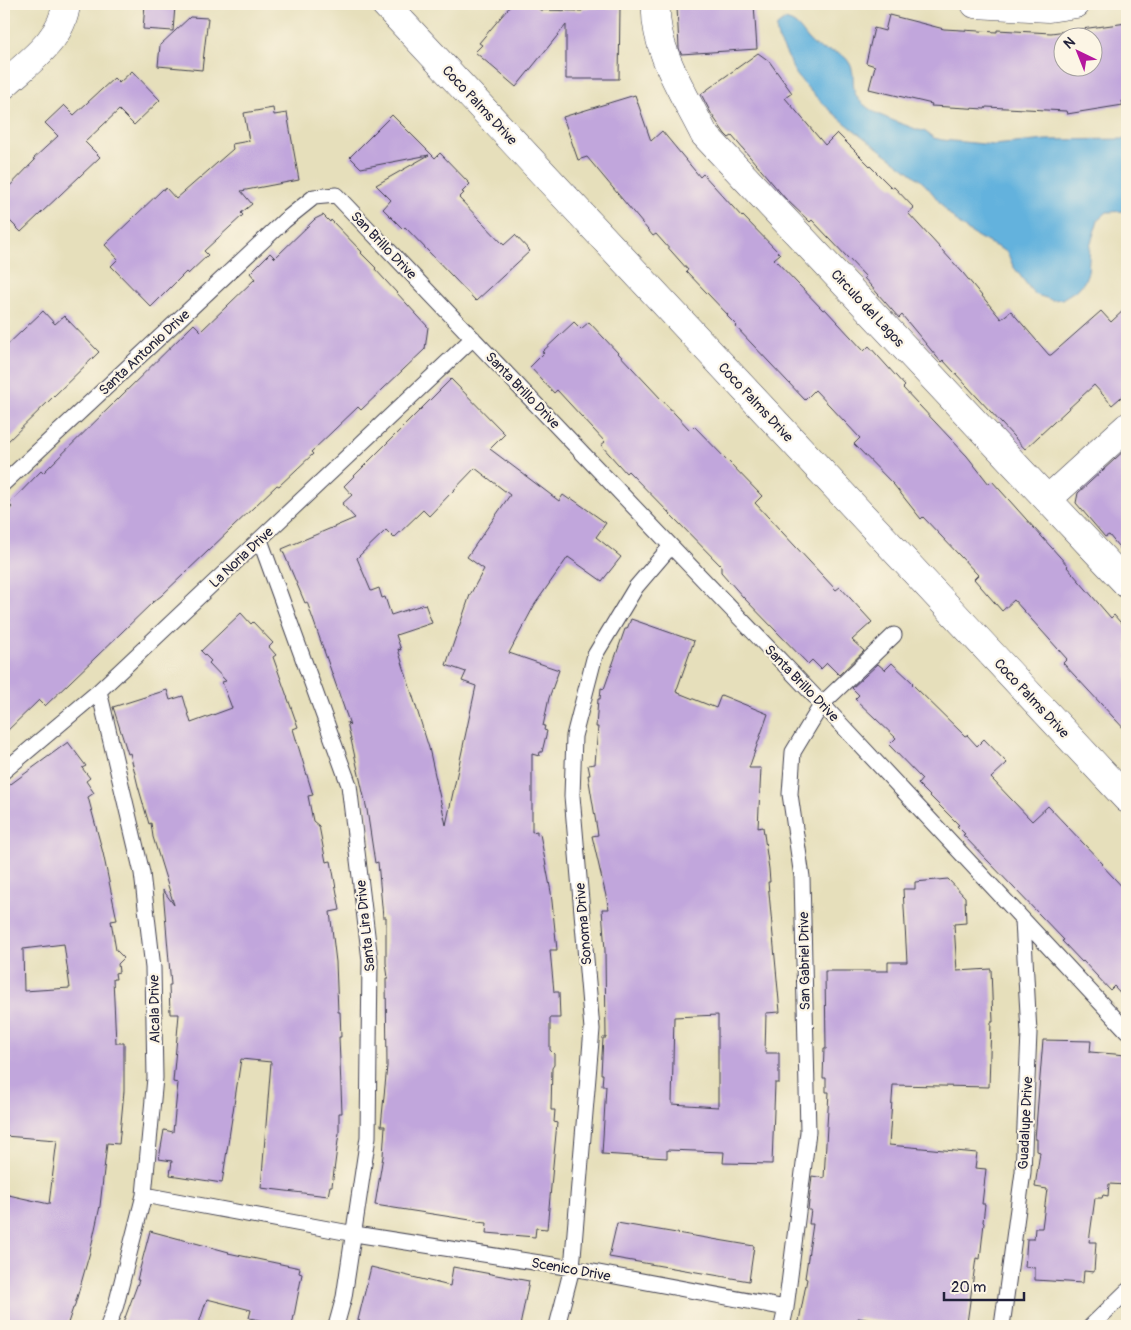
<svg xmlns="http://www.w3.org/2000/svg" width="1131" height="1330" viewBox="0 0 1131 1330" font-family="Pangolin,sans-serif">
<rect width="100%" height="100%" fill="#fcf5e5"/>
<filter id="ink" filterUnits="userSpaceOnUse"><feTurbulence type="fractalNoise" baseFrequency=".02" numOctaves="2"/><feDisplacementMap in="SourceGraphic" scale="10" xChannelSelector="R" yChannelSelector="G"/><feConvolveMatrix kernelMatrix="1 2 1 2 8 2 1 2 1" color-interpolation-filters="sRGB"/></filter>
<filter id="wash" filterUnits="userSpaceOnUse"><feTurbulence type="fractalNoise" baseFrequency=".0096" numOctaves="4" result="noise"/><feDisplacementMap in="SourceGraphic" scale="20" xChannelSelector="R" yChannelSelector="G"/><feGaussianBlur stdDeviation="1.12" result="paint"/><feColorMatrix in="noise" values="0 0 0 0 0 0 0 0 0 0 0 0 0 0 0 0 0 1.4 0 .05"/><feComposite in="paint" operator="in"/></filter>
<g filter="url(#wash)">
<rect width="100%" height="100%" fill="#e6dfbb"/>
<!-- water -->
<path fill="#63b2dd" stroke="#426a8c" d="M785,20C802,23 803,39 817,47C829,54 841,48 850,64C857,77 848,90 862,103C877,117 899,122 918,130L924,131L934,138L942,140L994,145L1046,140L1127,139V211L1107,212L1098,220L1090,246L1088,272L1084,282L1078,289L1062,299L1052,300L1034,294L1013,266L1007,252C988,242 968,234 953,218C941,206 933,191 920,180C879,147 829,117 796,74C791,67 790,60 786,53C781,43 775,38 777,26Z"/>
<g id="blocks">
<!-- building -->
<path fill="#c1a6dc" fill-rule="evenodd" d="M145,4L175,6L173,31L143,29Z
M512,4H533L540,10L582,11L583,8H620L619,79H566V25L516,87L475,52L482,45L479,43Z
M678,4H754L757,49L681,54L679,48L677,7H678Z
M889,15L944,29L997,32V30L1051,33L1127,23V101H1122L1123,105L1067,114L1066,111L986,107L985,109L931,106L932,104L869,89L875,66L866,63L874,28L885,31ZM1064,38H1094V68H1064Z
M190,17L208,18L202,70L158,66L160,45Z
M758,53L769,61L792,93L785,98L825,145L837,133L892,188L894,187L914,208L908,213L963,273L1001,319L1011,311L1049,355H1051L1101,311L1111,322L1127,307V392L1112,405L1094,385L1025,449L943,360L941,362L902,315L899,318L864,278L866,277L812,220L810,222L785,198L732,136L729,138L725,134L712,115L701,94Z
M132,71L160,100L134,125L119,110L85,142L100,157L21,232L4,215V192L35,160L33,159L58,136L45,123L64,105L74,115L114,78L119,83Z
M635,95L651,141L662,131L700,177L703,174L742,217L743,216L780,254L774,259L823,310L825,309L864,351L869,346L905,386L903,388L967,456L989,484L992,481L1068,566L1067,567L1111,618L1114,615L1127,630V732L1063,663L1067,659L1014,600L1002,611L974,579L978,575L923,517L921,519L894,485L854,444L860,438L815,390L805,400L735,326H737L727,316L728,315L686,271L688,270L656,234L653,236L587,157L578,160L563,117Z
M273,108L274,115L287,113L299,180L241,191L252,204L241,213L243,215L204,251L208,255L188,274L186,272L151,307L111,266L118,259L105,245L163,189L165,190L166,188L176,199L233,149L232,144L249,141L244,113Z
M392,115L435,158L440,153L470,184L462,192L464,193L459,198L504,245L515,235L530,251L476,301L405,227L403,229L383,209L391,200L376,185L429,155L361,168L350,157Z
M323,215L330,222L331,220L362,252L361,253L376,268L375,269L428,327L425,349L361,410L358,407L311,452L313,454L279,486L277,485L161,596L153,602L152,601L153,602L122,632L45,706L39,700L4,734V516L12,507L9,504L41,471L43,473L194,324L201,331L255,279L250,273L270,253L275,258L315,219Z
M43,311L55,324L64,316L99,352L4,445V348Z
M574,322L581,329L589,322L690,430L694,426L762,496L755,503L836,590L840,587L872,622L852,640L864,651L839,675L827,663L821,669L812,660L808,664L743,597L721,572V566L628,471L626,473L601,445L605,442L557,390L554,393L530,367L544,353L542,352Z
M451,379L505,434L490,449L559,501L563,495L570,500L571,498L606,523L596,537L621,557L602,581L568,557L535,604L509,653L559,670L549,698L543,726H545L544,730L547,731L542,752H540L539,756L532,754V832L537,831V835L540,834L551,892L557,950H550L554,992H559L560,1018H550V1050L554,1054V1065L552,1068L551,1110H555L554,1122L557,1123L547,1229L536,1228L535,1237L486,1233L487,1223L477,1222V1221L375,1205L383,1156L385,1126H381L387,1066L386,978H388L386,963V917H383L378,862L375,863L367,810L347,722L350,725L307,602L305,603L282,549L355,518L342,504L352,495L344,486ZM475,468L510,495L467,557L484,569L470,595L446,665L466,672L462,681L476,686L446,825L429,748L398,649L401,650L396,635L432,623L425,604L391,615L385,597L382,598L379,588L371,591L357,558L386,530L394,538L423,510L429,516Z
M1127,448V557L1109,535L1105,537L1076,503L1078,493Z
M241,613L251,624L253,622L273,643L269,647L276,655L273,657L298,727L293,729L313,795L308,796L313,821L319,826L326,862L331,861L340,910L330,912L336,962L338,1012H340L341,1037H339L342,1113H339V1133L332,1186H330L328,1196L261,1188L271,1062L241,1059L222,1183L170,1175L172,1161L159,1159L164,1130L173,1132L178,1083L173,1082L179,1014H170L169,985H171L163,890L174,905L153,837L151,823L149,824L138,786L130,753L128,754L113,707L167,690L170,700L183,696L191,723L232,708L222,682L226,681L209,663L211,661L201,651Z
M631,619L694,641L676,692L716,708L721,695L768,714L749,768H761L758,828L763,827L769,869L770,882H768L780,1012L766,1013L765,1053H779V1083H775L772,1164L723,1163L724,1152L667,1150V1158L602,1154L606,1086H602L603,1074H601L603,1038H606L605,951L602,909H609L592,836L598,835L588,775H590L588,765L595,764L598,727H596L598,699H600L601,688L604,689L625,629H627ZM718,1015V1107L672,1104L674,1017Z
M892,663L913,683L912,684L965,736L967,735L977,746L984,739L1007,763L991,778L1032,821L1048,806L1102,863L1101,864L1127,892V1000L1114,986L1110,990L1083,961L1082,962L1062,941L1064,940L963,835L965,834L957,826L959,825L918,784L922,779L889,745L896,738L855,699L859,695L852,688L878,664L885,670Z
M68,742L86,766L82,768L90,778L86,781L94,793L88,797L103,853L117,920L111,921L116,950L124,958L118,964L119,972L115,973L116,979H113L116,1043H124V1091L119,1144L107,1143L100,1206L90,1252L74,1308H73L67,1326H4V1194L49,1204L57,1140L4,1136V789ZM64,944L70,988L24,991L23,949Z
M948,879L965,897L966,923L954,924L957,971L991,969L993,1022H991L989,1087L893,1085L889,1145L977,1153L975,1168L986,1169L982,1204H985L983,1222L984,1223L980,1259L976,1258L967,1323L965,1326H916L858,1318L857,1326H798L807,1279L805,1278L813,1224H809L811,1210H808L812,1176L824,1178L829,1092H826V1078H823L824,1049H826L825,971H888V962H907L903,889H915V882Z
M1043,1040L1091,1041L1090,1052L1127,1055V1185L1109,1184L1108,1196L1103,1195L1102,1198H1095L1089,1242H1096L1094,1272L1084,1271L1083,1283L1035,1280V1268L1025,1267L1027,1239H1034L1035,1228H1042L1047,1189L1035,1187L1040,1152L1037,1151V1139H1035Z
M617,1223L754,1246L749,1281L609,1257Z
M150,1231L229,1252L228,1253L300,1268L299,1273L302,1274L292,1326L249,1318L251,1310L207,1299L198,1326H122L139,1280H137Z
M371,1267L450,1286L453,1267L529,1281L520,1326H358L360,1321L358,1320Z"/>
</g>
</g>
<g filter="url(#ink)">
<use href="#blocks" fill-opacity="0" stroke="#3f3e4e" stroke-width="1"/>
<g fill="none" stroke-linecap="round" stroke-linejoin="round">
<defs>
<path id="lane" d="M4,483L284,221L314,197L336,195L822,704L1127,1031
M260,540L349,785L370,960L368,1137L344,1297L336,1326
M99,691L142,873L153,968L155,1078L144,1195L116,1305L108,1326
M4,771L99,691L473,338
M144,1195L355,1234L572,1268L786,1308
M557,1326L572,1268L592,1029L572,796L574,736L595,655L636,587L671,546
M782,1326L786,1308L808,1132L802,877L790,794L793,752L822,704L894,635
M1002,1326L1023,1172L1029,1033L1023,920
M1091,1326L1127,1291"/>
<path id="street" d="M385,4L1127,799
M656,4C653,49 685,95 704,134L1127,584
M975,4L1049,8L1076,4
M4,85C28,62 63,39 66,4
M1048,499L1127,427"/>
</defs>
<!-- lane casing -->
<use href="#lane" stroke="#3f3e4e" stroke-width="17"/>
<!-- street casing -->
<use href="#street" stroke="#3f3e4e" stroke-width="29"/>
<!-- lane -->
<use href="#lane" stroke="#fff" stroke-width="15"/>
<!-- street -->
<use href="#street" stroke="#fff" stroke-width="28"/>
</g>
</g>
<g text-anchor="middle" stroke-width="4.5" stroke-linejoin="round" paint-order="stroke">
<!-- street labels -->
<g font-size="14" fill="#22223b" stroke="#fcf5e5">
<text transform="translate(480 105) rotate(47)" y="5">Coco Palms Drive</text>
<text transform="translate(384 245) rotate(46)" y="5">San Brillo Drive</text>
<text transform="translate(868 308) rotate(47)" y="5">Circulo del Lagos</text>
<text transform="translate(144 352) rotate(-43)" y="5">Santa Antonio Drive</text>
<text transform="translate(523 390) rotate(46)" y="5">Santa Brillo Drive</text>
<text transform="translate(756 402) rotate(47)" y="5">Coco Palms Drive</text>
<text transform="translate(241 557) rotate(-43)" y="5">La Noria Drive</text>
<text transform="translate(802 683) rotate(46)" y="5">Santa Brillo Drive</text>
<text transform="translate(1032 698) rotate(47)" y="5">Coco Palms Drive</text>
<text transform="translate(583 924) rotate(-95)" y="5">Sonoma Drive</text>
<text transform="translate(365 926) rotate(-96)" y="5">Santa Lira Drive</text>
<text transform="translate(804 961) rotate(-91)" y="5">San Gabriel Drive</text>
<text transform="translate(154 1009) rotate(-91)" y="5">Alcala Drive</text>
<text transform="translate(1025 1123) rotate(-87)" y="5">Guadalupe Drive</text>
<text transform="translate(571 1269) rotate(10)" y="5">Scenico Drive</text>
</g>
</g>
<!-- margin -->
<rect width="1131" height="1330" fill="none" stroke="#fcf5e5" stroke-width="20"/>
<!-- north arrow -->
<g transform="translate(1078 52) rotate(317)"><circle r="24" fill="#fcf5e5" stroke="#a5a1a1"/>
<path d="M0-4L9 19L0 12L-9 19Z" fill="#b5179e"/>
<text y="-8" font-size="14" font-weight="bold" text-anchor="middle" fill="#22223b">N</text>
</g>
<!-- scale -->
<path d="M944 1292v8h80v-8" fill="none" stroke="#22223b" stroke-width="2.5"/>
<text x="951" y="1292" font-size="15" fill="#22223b" stroke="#fcf5e5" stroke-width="4" paint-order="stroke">20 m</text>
</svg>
